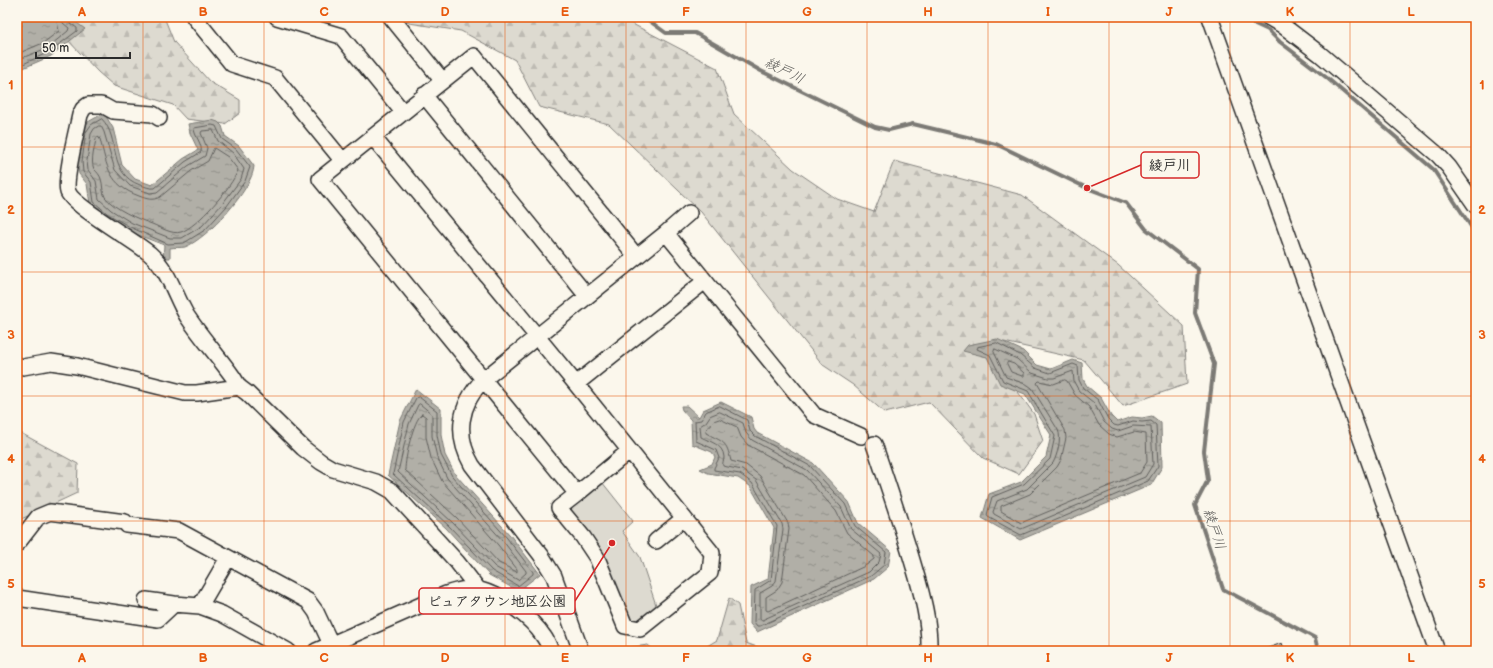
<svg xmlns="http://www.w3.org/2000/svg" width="1493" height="668" viewBox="0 0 1493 668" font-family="'Balsamiq Sans','Klee One',sans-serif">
<defs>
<pattern id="forest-firs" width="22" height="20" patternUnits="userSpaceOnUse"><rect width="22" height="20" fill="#dddad0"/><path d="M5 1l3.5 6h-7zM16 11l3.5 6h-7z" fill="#bebbb3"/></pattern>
<pattern id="water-ripples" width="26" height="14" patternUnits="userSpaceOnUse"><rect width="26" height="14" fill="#b1afa7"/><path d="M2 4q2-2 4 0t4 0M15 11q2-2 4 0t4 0" fill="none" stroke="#908f88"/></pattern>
<pattern id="building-hatch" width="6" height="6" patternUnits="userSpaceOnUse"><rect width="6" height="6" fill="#c7c4bc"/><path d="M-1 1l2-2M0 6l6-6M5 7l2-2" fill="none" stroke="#a29f99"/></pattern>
</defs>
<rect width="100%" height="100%" fill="#fbf7ec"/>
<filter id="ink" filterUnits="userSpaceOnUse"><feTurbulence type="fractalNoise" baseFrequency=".025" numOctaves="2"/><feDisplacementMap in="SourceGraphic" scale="8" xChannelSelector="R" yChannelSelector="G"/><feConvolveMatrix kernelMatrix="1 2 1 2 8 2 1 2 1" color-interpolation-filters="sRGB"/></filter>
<g filter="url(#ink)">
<!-- green -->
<path fill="#dddad0" stroke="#84827e" d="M602,482L633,521L622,531L640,557L657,608L639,623L630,621L570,511L571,506Z"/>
<!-- forest -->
<path fill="url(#forest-firs)" stroke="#84827e" d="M54,17H164L174,42L210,82L240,100V113L225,124L186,119L173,105L114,86L98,72L64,36Z
M404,17H619L717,68L734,114L793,169L837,199L874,212L894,161L1022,195L1118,265L1184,326L1187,384L1123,406L1084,360L1004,342L994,359L1034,414L1043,441L1019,474L983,458L929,402L885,413L853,385L823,365L701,212L609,124L539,107L515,60L461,31L409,23Z
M17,431L78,464L77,493L17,521Z
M729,598L738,605L746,643L768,651H699L717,640Z
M648,645L655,651H605Z"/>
<!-- water -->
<path fill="url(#water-ripples)" stroke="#7b7a75" d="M17,17H69L85,29L51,56L21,69L17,68Z
M104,113L113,128L122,165L135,179L152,185L183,159L198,150L190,133L188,124L212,120L218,122L222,126L225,136L239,146L254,166C253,189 207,239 185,247C181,248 175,247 170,248V258H163L164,245L128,231L90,204L87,184L79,174L77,161L82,131L88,122Z
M997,339L1023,351L1037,365L1051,369L1073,360L1082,363L1083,379L1087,386L1101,398L1111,416L1117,422L1132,417L1142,418L1152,416L1161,423L1162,467L1151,485L1020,540L982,518L989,494L1021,482L1046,457L1051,435L1025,394L1000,384L987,357L963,351L968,345Z
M416,389L441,409V435L445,455L455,474L510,535L540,574L518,591L489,575L446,528L388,475L400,421Z
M721,402L751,417L754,429L757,433L813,463L849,502L858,523L891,551L888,567L874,579L757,632L750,624L751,587L768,579L774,528L750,486L738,478L708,473L700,469L712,464L715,457L712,452L692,444L691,420L682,410L681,406H687L699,417L703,410Z"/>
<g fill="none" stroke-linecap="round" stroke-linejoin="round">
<!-- shore -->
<path stroke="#61605d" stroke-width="1" d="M17,54L43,43L59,31L56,17
M17,60L47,48L68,31L69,28L63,23L62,17
M17,65H21L49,52L77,31V28L68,22L67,17
M102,119C121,139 107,173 140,185C145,186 149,189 155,188L185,162L201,152C203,144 194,136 194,128L212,125L216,126L222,139L236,149L250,167L245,181L227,206L205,230L184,243L168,244L130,227L108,214L94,202L91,182L83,172L82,161L86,132L91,125Z
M99,126H101L104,132L115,170L130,186L150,193L157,192L188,166L205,156L207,148L201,133L202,131L213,130L218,141L233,153L244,169L241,179L223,203L202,226L182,238H170L132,223L111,210L99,199L96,181L88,170L87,161L91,134L94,129Z
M98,137L100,139C107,167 109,185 139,196C147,199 152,201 160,197L191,171L208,161L214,148L228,157L238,170C232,187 197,227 181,232C172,235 160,227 152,224C138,219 114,209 105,197C102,192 103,184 101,179C100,175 97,172 94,169C90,161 95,147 96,139Z
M997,343L1020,355L1035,368L1050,373L1073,364L1078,366L1079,380L1083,388L1098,400L1108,419L1114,425L1118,426L1133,421L1142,422L1151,421L1156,425L1158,466L1148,481L1021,535L988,517L987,515L992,497L1024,484L1050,459L1055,436L1028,391L1003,381L990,355L977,349L978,347Z
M995,349L1017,359L1032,373L1048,378H1054L1073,371L1074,382L1079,391L1094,403L1104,422L1112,429L1118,431L1133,426L1151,427L1153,464L1145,477L1021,529L994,514L993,512L997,501L1027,489L1053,463C1057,456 1062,438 1058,430L1032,388L1028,385L1006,377L994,352Z
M1008,362L1014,364L1024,373V376H1022L1011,372L1007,364Z
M1065,380L1067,381L1075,395L1089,407L1099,425L1109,434L1117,437L1134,432L1146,434L1147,462L1140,473L1021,523L1001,511V506L1030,494L1057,467L1061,460L1066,438L1065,430L1037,383L1039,381L1053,384Z
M419,397L437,411V435L441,455L452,476L507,538L533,572V574L518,586L492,571L449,526L393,474L404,422L416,398Z
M420,404L432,414V436L437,457L447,478L503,541L526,571V573L518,580L495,567L452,522L398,472L409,424L418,405Z
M720,406L747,420L750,431L755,436L810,466L845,504L855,526L886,552L884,565L871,576L760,626H757L754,622L755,590L771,580L777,526L752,483L740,474L714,470V468L719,458L716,450L696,441L695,421L701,420L706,412Z
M720,412L743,423L746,433L752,440L807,470L841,507L851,529L881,554L879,562L869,572L762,620L760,619V593L772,586L776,581L783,529L782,524L756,480L742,470L723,466C722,463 724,460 724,457C723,444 710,442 701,437L700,426L706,422L710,416Z
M422,414L426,417V437L431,458L442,481L498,545L517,569V572L499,563L457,518L405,470C405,459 413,420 422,414Z
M720,419L737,427L741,437L748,445L804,475L836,511L847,533L874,556V559L865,566L768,611L766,610V597L777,590L782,582L789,529L788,523L760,476L746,465L731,461C726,440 724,443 706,433V430L714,421Z"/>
<!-- stream -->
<path stroke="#7b7a75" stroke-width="4" d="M644,17L666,33H695L761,71L875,127L889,130L913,124L996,144L1087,188L1126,203L1146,229L1198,269L1195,313L1214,364L1204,451L1208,480L1195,505L1223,589L1315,638L1318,651
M1240,17L1268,30L1280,42L1327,78L1433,169L1476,234"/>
</g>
<!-- building -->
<path fill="url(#building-hatch)" stroke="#2b2b2b" d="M1282,643L1285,651H1260Z"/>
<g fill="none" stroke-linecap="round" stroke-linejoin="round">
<defs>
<path id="minor" d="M194,17L232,64L275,78L342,160
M277,17L341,36L403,112
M391,17L442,80
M1210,17L1437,651
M1268,17L1282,25L1320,54L1438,155L1449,167L1476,206
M424,95L587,296
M159,118L153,114L113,111L104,106L101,105H88L83,109L80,115C77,129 64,181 68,192C73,206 135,241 150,254C169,270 175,296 187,316C201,337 218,356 233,377L239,387L247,393L303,448L321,462L333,469L376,482L392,491L457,562L478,589
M373,137L576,384L712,553L710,573L640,629L625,626L597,558L583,537L559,508L577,494L320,179L474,56L636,256
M666,233L689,213
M17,365L23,367L51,362L77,366L185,393H197L239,387
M576,384L705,281
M874,444C888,485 902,526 914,567C922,594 930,623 929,651
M577,494L629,451
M656,541L684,518
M17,544L38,517L50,512L125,522L127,525L179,531L308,601L316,612L331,644
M17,598L158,619L174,604L200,606L222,614L288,651
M146,600L174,604
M200,606L228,558
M316,651L446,594C456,591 469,587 480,590C502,596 531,617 544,637C547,641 549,646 551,651
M581,651L554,576L541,555L472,465C455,435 459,405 483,380L666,233L814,415L861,436"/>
</defs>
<!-- minor casing -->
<use href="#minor" stroke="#2b2b2b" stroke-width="18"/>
<!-- minor -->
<use href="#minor" stroke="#fbf7ec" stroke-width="15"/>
</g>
</g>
<!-- grid -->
<path fill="none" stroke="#e8590c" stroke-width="1" stroke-opacity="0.55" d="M143,17V651M264,17V651M384,17V651M505,17V651M626,17V651M746,17V651M867,17V651M988,17V651M1109,17V651M1230,17V651M1350,17V651M17,147H1476M17,272H1476M17,396H1476M17,521H1476"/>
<g text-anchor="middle" stroke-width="3" stroke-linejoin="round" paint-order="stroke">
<!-- water labels -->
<g font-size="14" font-style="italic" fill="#5a5956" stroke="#fbf7ec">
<text transform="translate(785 70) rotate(27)" y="5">綾戸川</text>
<text transform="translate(1215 529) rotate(72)" y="5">綾戸川</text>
</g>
</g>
<!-- callouts -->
<path fill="none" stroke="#d62828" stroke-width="1.5" d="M1087 188L1141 165M612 543L575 601"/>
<g fill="#d62828" stroke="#fbf7ec" stroke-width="1.5">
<circle cx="1087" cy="188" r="4"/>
<circle cx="612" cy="543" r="4"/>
</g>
<g fill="#fbf7ec" stroke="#d62828" stroke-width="1.5">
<rect x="1141" y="152" width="58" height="26" rx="4"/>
<rect x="419" y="588" width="156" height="26" rx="4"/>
</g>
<g font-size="14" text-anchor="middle" font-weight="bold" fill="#2b2b2b">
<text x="1170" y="170">綾戸川</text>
<text x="497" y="606">ピュアタウン地区公園</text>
</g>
<!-- margin -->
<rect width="1493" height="668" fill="none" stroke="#fbf7ec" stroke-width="44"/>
<!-- scale -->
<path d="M36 52v6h94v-6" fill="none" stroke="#2b2b2b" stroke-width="2"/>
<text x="42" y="52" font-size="12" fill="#2b2b2b" stroke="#fbf7ec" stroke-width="3" paint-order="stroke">50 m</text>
<rect x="22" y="22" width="1449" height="624" fill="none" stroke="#e8590c" stroke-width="1.5"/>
<g font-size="13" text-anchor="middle" font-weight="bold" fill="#e8590c">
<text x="82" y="16">A</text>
<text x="203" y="16">B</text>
<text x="324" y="16">C</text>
<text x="445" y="16">D</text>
<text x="565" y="16">E</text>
<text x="686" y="16">F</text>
<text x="807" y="16">G</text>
<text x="928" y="16">H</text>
<text x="1048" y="16">I</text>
<text x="1169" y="16">J</text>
<text x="1290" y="16">K</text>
<text x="1411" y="16">L</text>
<text x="11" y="89">1</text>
<text x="1482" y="89">1</text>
<text x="11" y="214">2</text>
<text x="1482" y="214">2</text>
<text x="11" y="339">3</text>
<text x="1482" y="339">3</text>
<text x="11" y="463">4</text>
<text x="1482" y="463">4</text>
<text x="11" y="588">5</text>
<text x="1482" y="588">5</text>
<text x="82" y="662">A</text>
<text x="203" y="662">B</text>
<text x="324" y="662">C</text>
<text x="445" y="662">D</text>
<text x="565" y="662">E</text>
<text x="686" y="662">F</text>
<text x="807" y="662">G</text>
<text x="928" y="662">H</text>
<text x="1048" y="662">I</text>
<text x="1169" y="662">J</text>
<text x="1290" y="662">K</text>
<text x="1411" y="662">L</text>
</g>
</svg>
